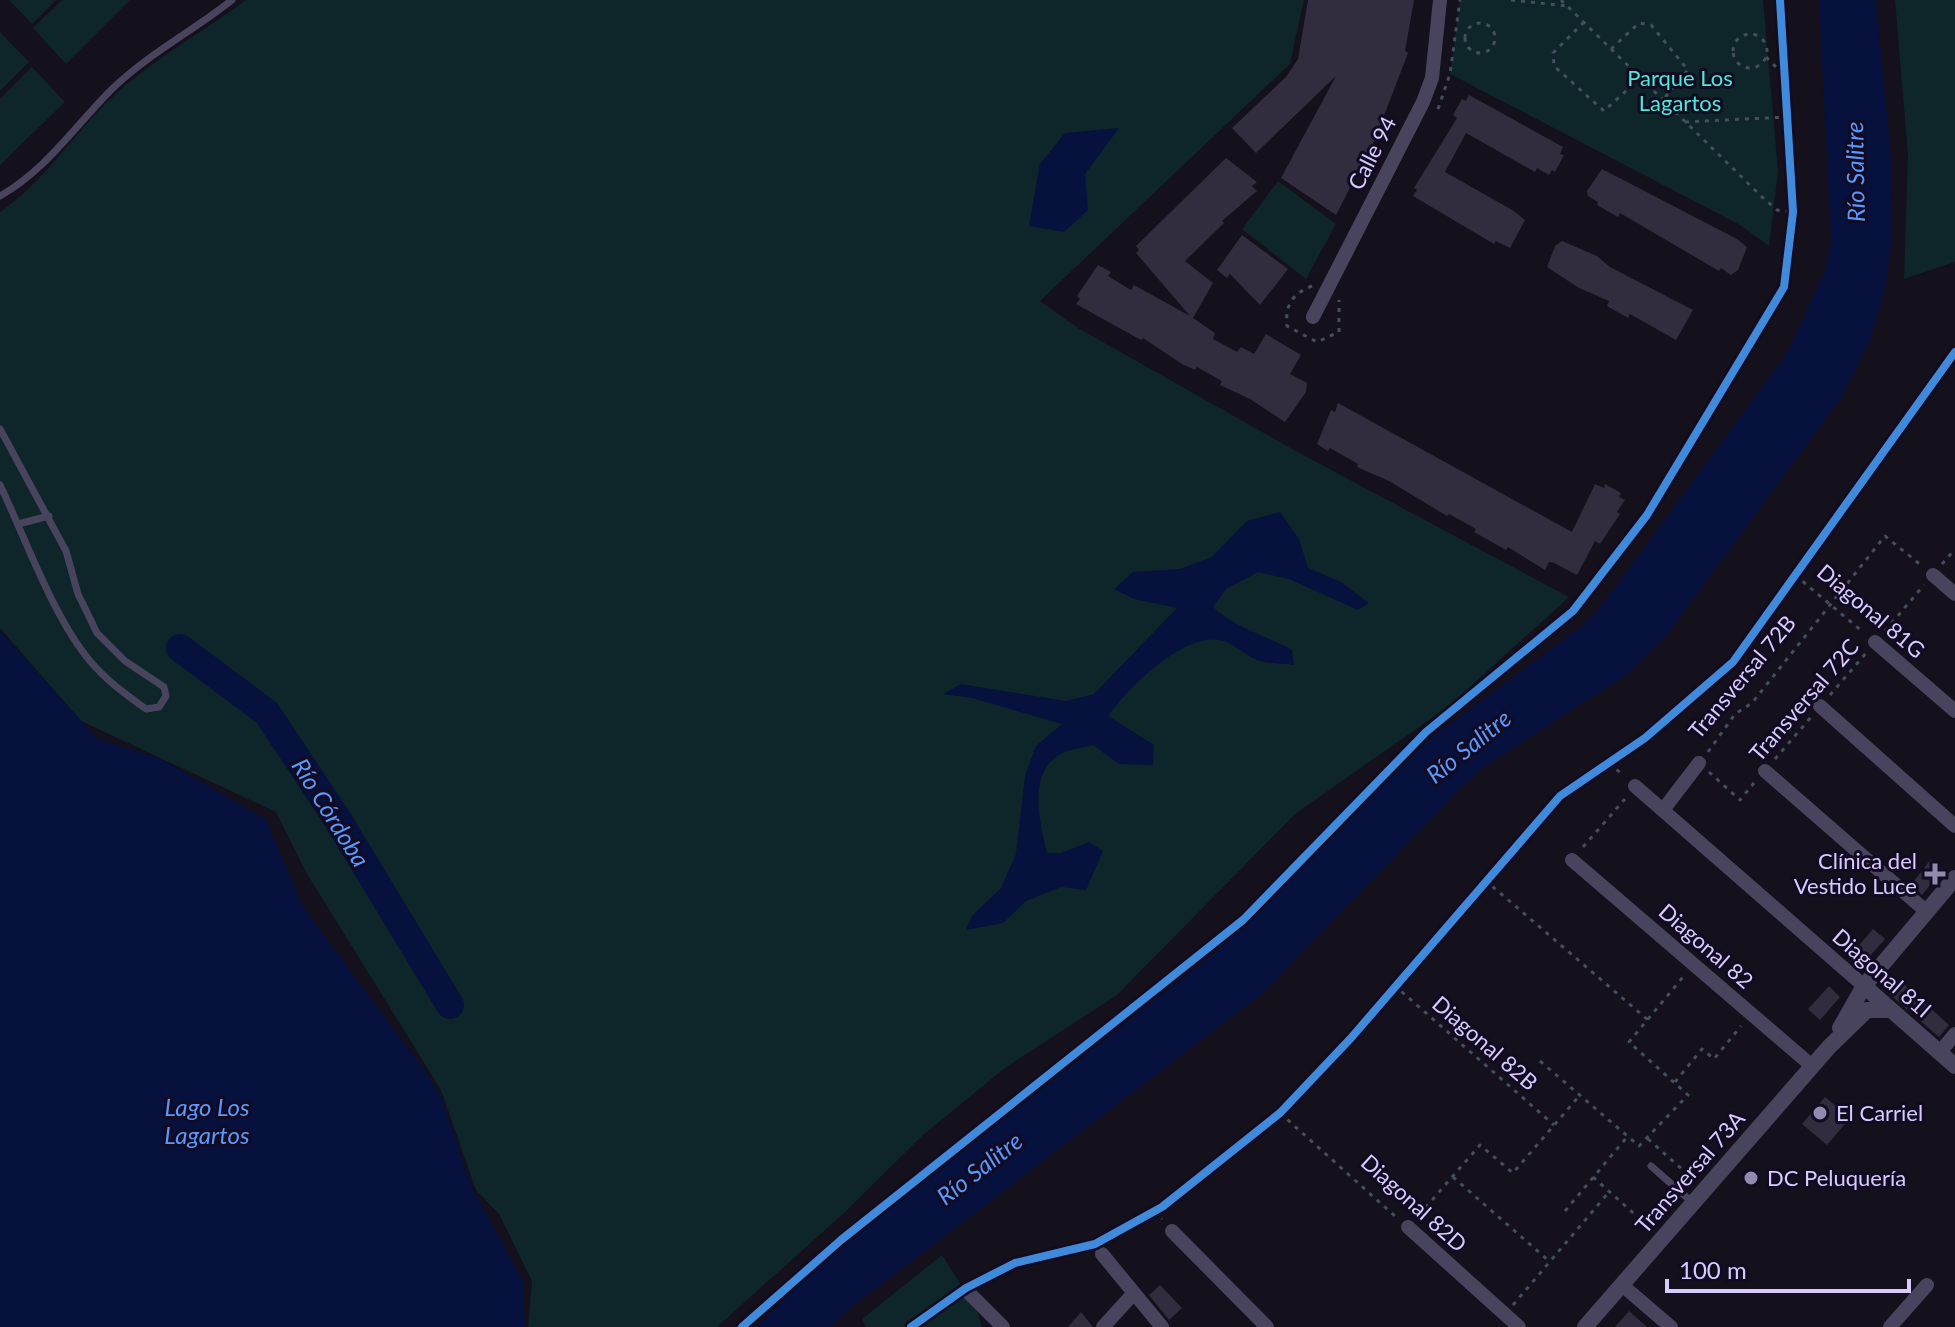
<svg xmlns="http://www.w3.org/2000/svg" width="1955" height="1327" viewBox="0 0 1955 1327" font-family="Lato,sans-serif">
<rect width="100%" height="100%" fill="#14101c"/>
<!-- green -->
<path fill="#0e2529" d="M9,0H56L32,24Z
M62,0H130L66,64L33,28Z
M246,0H1304L1290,64L1040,301L1078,328L1294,450L1569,597L1449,706L1295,814L1117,995L1005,1068L923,1135L844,1213L717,1327H528L532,1281L499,1214L476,1190L441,1090L307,874L276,812L81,721L0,628V212C42,183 68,142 103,106C145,64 198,35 246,0Z
M1460,0H1763L1778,171L1769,246L1740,225L1450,74Z
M1895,0H1955V262L1904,279L1908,155Z
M0,32L29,62L0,91Z
M32,67L65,102L0,165V99Z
M1278,181L1336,224L1306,279L1242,229Z
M942,1255L977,1310L982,1327H866L862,1319Z"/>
<!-- water -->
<path fill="#06113d" d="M1819,0H1876L1891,159L1892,237L1885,289L1870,340L1841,398L1666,636L1629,673L1483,768L1461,788L1263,993L852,1307L831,1327H757L824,1261L1218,950L1431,738L1583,625L1602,605L1787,353L1826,268L1831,240Z
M1119,128L1085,174L1088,210L1064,232L1029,226L1040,164L1065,133Z
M1280,512L1299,539L1308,568L1341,582L1369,603L1358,610L1289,579L1258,572L1226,589L1213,607C1235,628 1265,635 1292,650L1294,665C1282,663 1267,664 1257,660C1245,655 1235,645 1224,641C1186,629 1128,688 1108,716L1154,745L1153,765L1119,764L1093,745C1083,748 1070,749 1062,753C1026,772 1040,823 1047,853H1061L1089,842L1103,851L1086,890L1061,887L1026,901L1003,923L966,930L972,916L1001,888L1016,854L1025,776L1036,746L1062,724L972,698L943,694L961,684L1066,701L1094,694L1177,608L1134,599L1114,589L1133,572L1180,569L1212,557L1247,521Z
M0,631L98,739L161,759L266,819L302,905L425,1071L442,1099L471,1186L523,1280L525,1327H0Z"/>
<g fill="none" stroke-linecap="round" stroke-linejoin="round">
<!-- river -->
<path stroke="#06113d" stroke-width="28" d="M180,648L267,713L338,820L450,1005"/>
</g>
<!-- building -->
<path fill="#322d3e" d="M1308,0H1414L1405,51L1408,53L1375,139L1336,215L1281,178L1336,76L1256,153L1232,128L1286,77L1298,59Z
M1469,95L1563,147L1560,154L1564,155L1555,172L1552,170L1549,175L1537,168L1535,172L1466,133L1445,172L1514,211L1525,220L1510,248L1496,241L1494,244L1413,196L1417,190L1414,188L1457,118L1453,115L1462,99L1466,101Z
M1226,158L1257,182L1252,186L1257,191L1222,221L1224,223L1185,261L1213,283L1193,318L1215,333L1213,339L1237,352L1241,347L1254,354L1266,334L1301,355L1290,374L1307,383L1306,392L1285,422L1250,399L1220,385L1222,381L1197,367L1195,370L1182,364L1143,338L1141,340L1076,304L1080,299L1077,296L1098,265L1111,272L1108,276L1131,290L1134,285L1190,316L1136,253L1139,250L1136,246Z
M1602,169L1737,239L1747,247L1738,270L1731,275L1721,268L1719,271L1620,213L1618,217L1597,205L1598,202L1588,196L1587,191Z
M1242,235L1288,269L1260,305L1230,274L1227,278L1217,270Z
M1562,241L1597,256L1610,267L1693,310L1676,340L1630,314L1628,318L1607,306L1609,301L1579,288L1547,267L1555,246Z
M1338,403L1572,532L1595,484L1604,488L1605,484L1621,493L1619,497L1625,500L1617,512L1620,514L1600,544L1595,541L1577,575L1554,563L1549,562L1545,570L1508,547L1506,550L1474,532L1476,529L1449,514L1447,516L1389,481L1357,467L1358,464L1330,448L1328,451L1317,444L1331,410L1335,412Z
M1931,859L1943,869L1922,895L1911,885Z
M1873,929L1885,939L1862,965L1851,955Z
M1898,979L1949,1025L1939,1037L1887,992Z
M1829,986L1840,997L1820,1020L1808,1009Z
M1825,1097L1850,1118L1827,1145L1802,1124Z
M1160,1285L1182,1308L1169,1320L1149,1295Z
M1629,1311L1647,1327H1615Z
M1081,1312L1093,1327H1068Z"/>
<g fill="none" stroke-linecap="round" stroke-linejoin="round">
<!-- path -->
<path stroke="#444e5f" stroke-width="3" stroke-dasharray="4 6" stroke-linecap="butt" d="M1511,0L1567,6
M1561,0L1762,197L1777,210L1793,212
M1584,22L1553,53L1554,66L1604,111L1640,78
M1465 38a15 15 0 1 1 30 0a15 15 0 1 1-30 0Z
M1733 51a17 17 0 1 1 34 0a17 17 0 1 1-34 0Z
M1611,49L1639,23L1651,25L1688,70L1662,101
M1766,57L1783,74
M1438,109L1450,74L1460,0
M1685,122L1787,117
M1312,286C1292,294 1285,305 1287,326L1317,342L1339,332V300
M1942,564L1955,549
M1795,575L1863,632
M1885,631L1924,585
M1830,695L1867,652
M1708,752L1735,714L1752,703L1885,536L1922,566
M1775,759L1812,716
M1609,763L1624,776
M1709,772L1740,800L1754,783
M1583,847L1625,799
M1485,880L1648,1020
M1394,985L1554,1125
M1540,1061L1639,1146L1688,1095L1629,1042L1683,977
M1675,1082L1702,1049L1714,1059L1741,1026
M1280,1113L1396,1217
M1648,1139L1693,1179
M1453,1177L1549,1261
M1593,1177L1650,1228
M1155,1211L1162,1219
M1565,1211L1627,1137
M1419,1215L1480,1145L1513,1173L1580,1095
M1513,1305L1609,1192
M742,1327L841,1240L1243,920L1426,732L1573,611L1647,515L1784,287L1793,212L1780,0"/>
<!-- service -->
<path stroke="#49445d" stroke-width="7" d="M0,196C46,170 75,126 112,89C148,54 193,31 232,0
M0,429L66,551L78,594L97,633L125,661L164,687L166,696L159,707L146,709C125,694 106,680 90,661C53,617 25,537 0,485
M18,524L49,516
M1651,1166L1693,1203"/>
<!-- minor -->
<path stroke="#49445d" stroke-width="14" d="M1313,317L1423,102L1432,78L1440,0
M1933,575L1955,594
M1875,642L1955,711
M1820,706L1955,826
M1765,771L1927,912
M1635,786L1864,986
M1663,810L1699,763
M1572,860L1812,1066
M1940,1052L1955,1034
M1408,1227L1519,1327
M1172,1231L1267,1327
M1102,1254L1162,1327
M1622,1285L1671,1327
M969,1293L1003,1327
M1103,1327L1134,1293
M1890,1327L1927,1285"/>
<!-- tertiary -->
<path stroke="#49445d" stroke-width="16" d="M1864,986L1955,1066
M1840,1028L1864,986L1955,878
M1585,1327L1829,1047L1867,1010H1891"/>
<defs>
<path id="cycleway" d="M742,1327L841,1240L1243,920L1426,732L1573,611L1647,515L1784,287L1793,212L1780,0
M911,1327L966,1288L1015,1263L1095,1244L1162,1207L1280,1113L1351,1038L1560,796L1645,738L1733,662L1955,352"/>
</defs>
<!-- cycleway casing -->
<use href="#cycleway" stroke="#120b21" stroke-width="13"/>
<!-- cycleway -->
<use href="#cycleway" stroke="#408adc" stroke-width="8"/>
</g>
<!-- markers -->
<g fill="#948ab0" stroke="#120b21" stroke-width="3">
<path d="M1931 862h8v8h8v8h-8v8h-8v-8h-8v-8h8z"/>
<circle cx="1820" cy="1113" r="8"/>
<circle cx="1751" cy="1178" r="8"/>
</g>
<g text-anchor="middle" stroke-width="6" stroke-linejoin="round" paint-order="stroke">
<!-- park labels -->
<g font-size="22" fill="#4de9da" stroke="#120b21">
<text x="1680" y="86">Parque Los<tspan x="1680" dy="25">Lagartos</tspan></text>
</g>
<!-- street labels -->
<g font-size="22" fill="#d9cbff" stroke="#120b21">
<text transform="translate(1372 153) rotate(-63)" y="8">Calle 94</text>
<text transform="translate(1871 611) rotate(40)" y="8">Diagonal 81G</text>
<text transform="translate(1742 677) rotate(-50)" y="8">Transversal 72B</text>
<text transform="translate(1804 700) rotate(-49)" y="8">Transversal 72C</text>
<text transform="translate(1706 946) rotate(41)" y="8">Diagonal 82</text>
<text transform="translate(1882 973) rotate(41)" y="8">Diagonal 81I</text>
<text transform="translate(1485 1043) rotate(41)" y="8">Diagonal 82B</text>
<text transform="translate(1690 1172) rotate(-49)" y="8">Transversal 73A</text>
<text transform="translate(1414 1203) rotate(42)" y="8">Diagonal 82D</text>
</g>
<!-- poi labels -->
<g font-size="22" fill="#d9cbff" stroke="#120b21" text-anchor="start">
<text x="1917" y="869" text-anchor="end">Clínica del<tspan x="1917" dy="25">Vestido Luce</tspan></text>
<text x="1836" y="1121">El Carriel</text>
<text x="1767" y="1186">DC Peluquería</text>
</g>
<!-- water labels -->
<g font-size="24" font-style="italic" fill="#5998ff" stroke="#120b21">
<text transform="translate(1856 172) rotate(-91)" y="8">Río Salitre</text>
<text transform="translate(1469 747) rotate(-39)" y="8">Río Salitre</text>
<text transform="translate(330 813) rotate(58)" y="8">Río Córdoba</text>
<text x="207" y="1116">Lago Los<tspan x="207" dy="28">Lagartos</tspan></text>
<text transform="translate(980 1169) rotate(-38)" y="8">Río Salitre</text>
</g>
</g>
<!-- scale -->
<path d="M1667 1279v12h242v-12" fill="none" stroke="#d9cbff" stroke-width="4"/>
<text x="1679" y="1279" font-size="24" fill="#d9cbff" stroke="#120b21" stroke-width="6" paint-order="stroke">100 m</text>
</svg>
